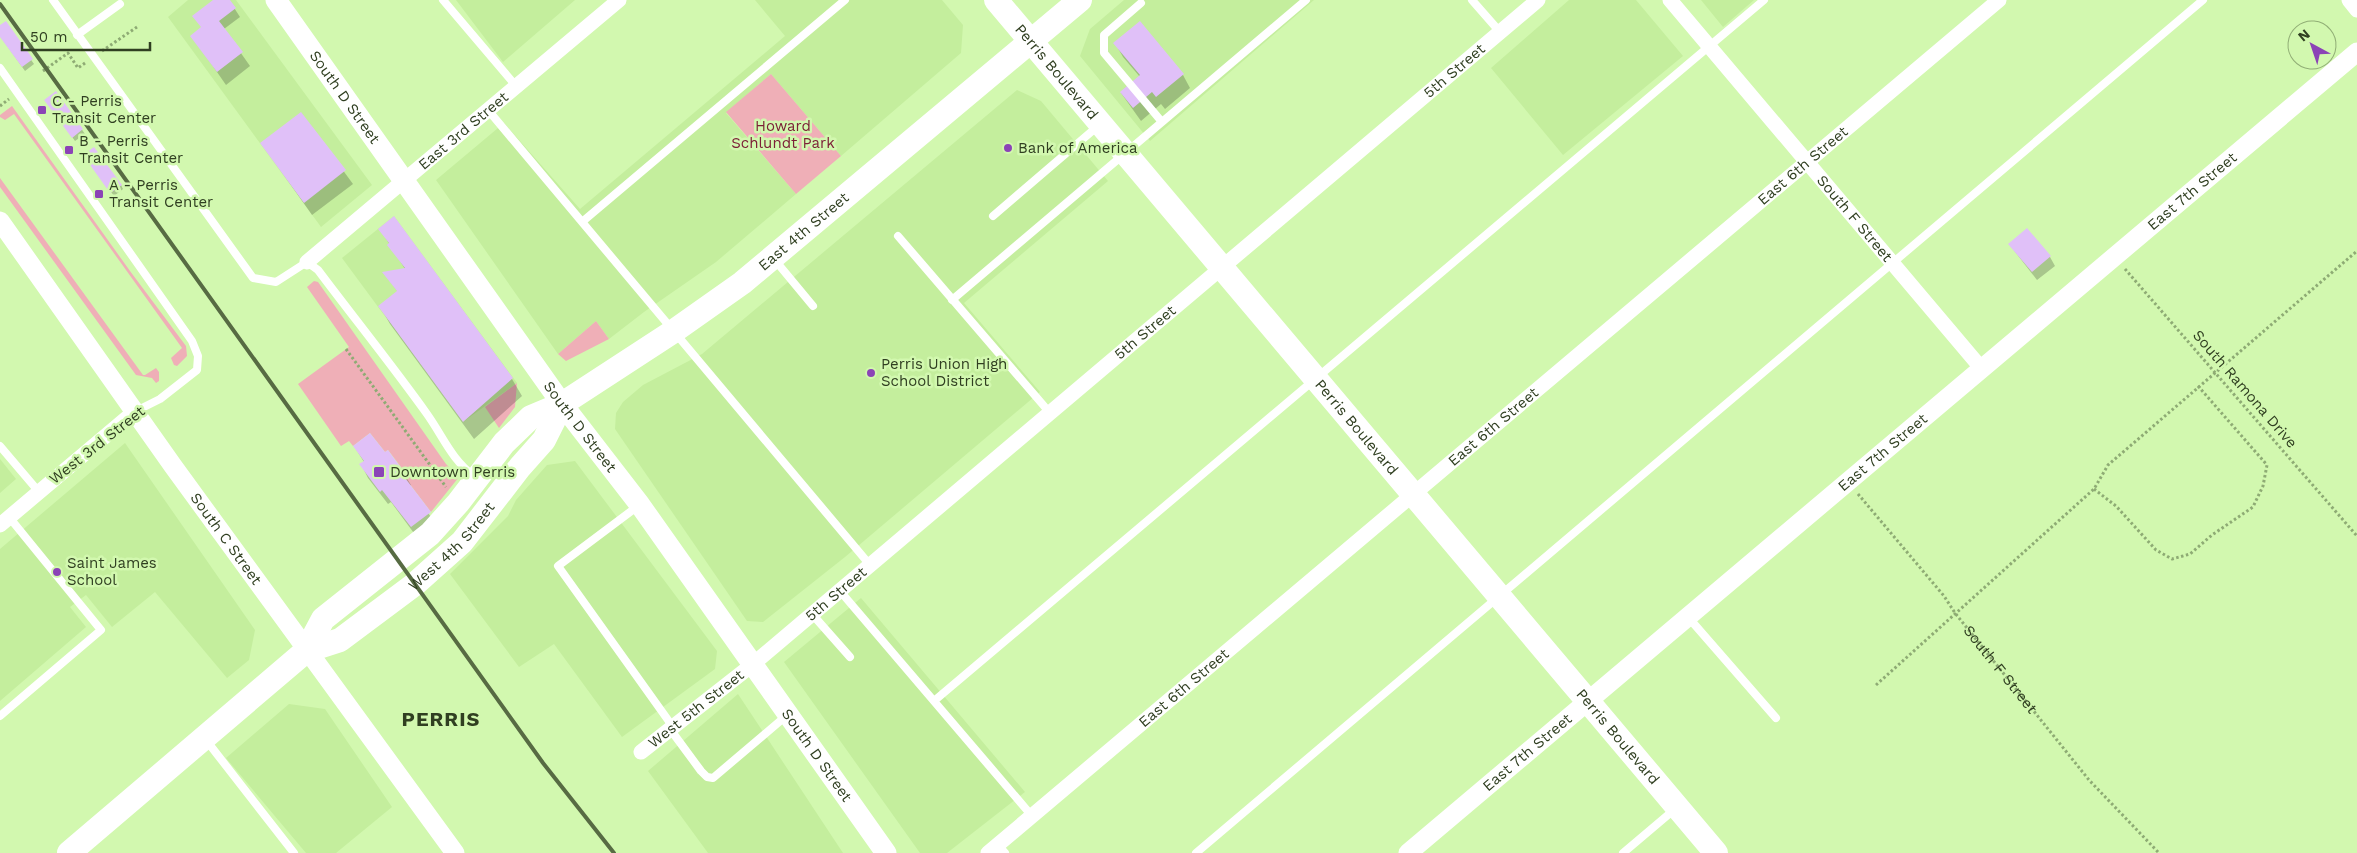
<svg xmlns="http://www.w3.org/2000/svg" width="2357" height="853" viewBox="0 0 2357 853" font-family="'Work Sans',sans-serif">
<rect width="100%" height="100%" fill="#d2f8af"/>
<!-- built -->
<path fill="#c4ee9d" d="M188,0H236L372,185L321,227L168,17Z
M456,0H575L503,62Z
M755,0H942L963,25L961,53L841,156L771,74L726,113L796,194L716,262L644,312L609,339L596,321L558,354L436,180L504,123L580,209L785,36Z
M1124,0H1314L1150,141L1080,56L1090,29Z
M1569,0H1636L1683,56L1563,155L1491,68Z
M1701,0H1754L1723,27Z
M1017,90L1041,101L1108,181L964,303L1040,392L845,557L763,622L747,621L615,429L616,413L623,402L643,385L702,354Z
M394,216L517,383L463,422L342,258Z
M125,443L255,630L249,660L227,678L155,592L112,627L86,595L70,607L86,627L0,701V549Z
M0,459L16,479L0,493Z
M575,461L717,651L715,669L622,737L554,644L519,667L450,574L508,516L516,500L547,465Z
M861,598L1025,792L947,853H920L784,662Z
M738,694L843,853H708L648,771Z
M289,704L325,709L392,807L336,853H306L226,758Z"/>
<!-- green -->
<path fill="#efafb7" d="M771,74L841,156L796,194L726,112Z
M12,106L130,271L186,346L187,356L177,366L174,365L171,358L182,348L14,114L5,120L0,117V115Z
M0,178L143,375H145L156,368L159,372V381L156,383L152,378L136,375L0,187Z
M314,281L318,282L446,464L459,477L431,512L402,474L404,471L388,450L385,452L370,433L353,446L349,441L341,446L298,384L349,347L307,287Z
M596,321L609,339L566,361L558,354Z
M517,383L515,407L499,428L485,407Z"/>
<!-- shadow -->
<path fill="#0003" d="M215,0H229L240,17L224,29L250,66L226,85L192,36L202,28Z
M5,23L34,64L25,71L0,36V27Z
M1115,43L1183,75L1190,88L1165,109L1161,104L1141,121L1121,93L1140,77L1123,57Z
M56,93L85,134L75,141L48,104Z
M301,113L353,184L312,215L262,144Z
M87,159L121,185L123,189L114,196Z
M380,229L512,379L522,396L474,439L390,324L380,306L398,292L384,273L405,269Z
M2009,244L2050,257L2055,266L2037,280Z
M354,446L384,453L403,472L411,485L410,486L437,526L419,540L391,502L388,504L368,478L361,464L364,462Z"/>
<!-- building -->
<path fill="#e0c0f8" d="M213,0H230L236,8L219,21L243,52L217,72L190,36L201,27L192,16Z
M6,21L33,59L22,67L0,37V25Z
M1140,21L1184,74L1156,97L1152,92L1133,108L1120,92L1140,75L1113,43Z
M56,91L83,129L72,138L44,100Z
M301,112L346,170L304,203L260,143Z
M94,147L122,185L110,193L83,155Z
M394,216L513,378L463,422L378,306L397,291L382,272L405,268L387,245L389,243L378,229Z
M2027,228L2051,256L2032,272L2008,244Z
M370,433L385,452L388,450L404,472L402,474L431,512L411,527L382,490L380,492L359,464L364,461L353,446Z"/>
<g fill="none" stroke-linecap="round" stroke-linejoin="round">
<!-- path -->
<g stroke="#8eab74" stroke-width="3" stroke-dasharray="2.5 2.5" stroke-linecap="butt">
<path d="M102,51L137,27"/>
<path d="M43,71L68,53L78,68L85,63"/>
<path d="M0,106L9,99"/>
<path d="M2125,269L2357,536"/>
<path d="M346,349L446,487"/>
<path d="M2094,489L2116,506L2156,550L2172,559L2190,554L2212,535L2253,507L2263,486L2267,465L2198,386"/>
<path id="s1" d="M1858,494L1944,596L1955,613L2089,780L2159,853"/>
<path d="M1876,685L2094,489L2108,465L2357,251"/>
</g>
<!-- service -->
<path stroke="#fff" stroke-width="8" d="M53,0L253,278L276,282L307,262L318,270C354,318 392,365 427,414C444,438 451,459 475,477
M443,0L516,86
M1472,0L1500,32
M1141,3L1104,35V53L1162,122
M77,35L120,4
M0,68L192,341L198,356L197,370L160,399L134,412
M488,110L870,565
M993,216L1098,126
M582,222L845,0
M898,236L1050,413
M774,259L813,306
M952,300L1306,0
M0,446L39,492
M638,506L558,566L673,727
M840,591L1032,816
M812,614L850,657
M1688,617L1776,718
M934,701L1764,0
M0,716L101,630L9,517
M670,729L701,771L707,777L713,778L786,716
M206,740L294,853
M998,845L1005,853
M1196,853L2203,0
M1623,853L1675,809"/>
<!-- minor -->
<g stroke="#fff" stroke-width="15">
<path id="s2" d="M1670,0L1982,369"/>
<path d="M2349,0L2357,10"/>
<path id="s3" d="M307,262L619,0"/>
<path d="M0,525L134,412"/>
<path id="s4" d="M641,752L752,665L1538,0"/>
<path id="s5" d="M988,853L1999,0"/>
</g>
<!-- tertiary -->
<g stroke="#fff" stroke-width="19">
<path id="s6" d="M0,221L173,466L455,853"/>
<path id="s7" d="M1408,853L2357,52"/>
</g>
<!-- secondary -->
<path stroke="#fff" stroke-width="21" id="s8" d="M276,0L562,404L640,505L886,853"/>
<!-- primary -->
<g stroke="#fff" stroke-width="24">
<path id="s9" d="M996,0L1716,853"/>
<path id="s10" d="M306,651L340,640L415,584L462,542L520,467L544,440L562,404"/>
<path id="s11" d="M69,853L306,651L323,619L430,534L458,503L504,443L531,417L562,404L674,331L742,283L1080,0"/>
</g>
<!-- rail -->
<path stroke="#576b43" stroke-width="4" d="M0,4L543,763L614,853"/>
</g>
<!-- markers -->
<g fill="#8b43b6" stroke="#d2f8af" stroke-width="2">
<rect x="37" y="105" width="10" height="10" rx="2.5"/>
<circle cx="1008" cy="148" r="5"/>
<rect x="64" y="145" width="10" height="10" rx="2.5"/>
<rect x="94" y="189" width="10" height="10" rx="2.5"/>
<circle cx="871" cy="373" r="5"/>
<rect x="373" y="466" width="12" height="12" rx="2.5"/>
<circle cx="57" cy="572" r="5"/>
</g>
<g text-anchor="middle" stroke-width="5" stroke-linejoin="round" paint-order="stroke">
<!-- street labels -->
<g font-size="15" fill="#303f21" stroke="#d2f8af">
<text dy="5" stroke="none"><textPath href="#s9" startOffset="94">Perris Boulevard</textPath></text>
<text dy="5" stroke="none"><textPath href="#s4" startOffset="1061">5th Street</textPath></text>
<text dy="5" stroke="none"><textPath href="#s8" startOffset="119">South D Street</textPath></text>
<text dy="5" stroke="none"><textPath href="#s3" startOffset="204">East 3rd Street</textPath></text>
<text dy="5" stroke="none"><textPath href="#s5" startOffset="1066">East 6th Street</textPath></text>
<text dy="5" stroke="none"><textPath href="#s7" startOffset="1026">East 7th Street</textPath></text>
<text dy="5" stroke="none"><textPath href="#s2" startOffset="286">South F Street</textPath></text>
<text dy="5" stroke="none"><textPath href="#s11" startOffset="970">East 4th Street</textPath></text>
<text dy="5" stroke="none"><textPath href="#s4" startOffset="656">5th Street</textPath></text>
<text transform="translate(2245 389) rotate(49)" y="5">South Ramona Drive</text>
<text dy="5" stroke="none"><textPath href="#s5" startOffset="661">East 6th Street</textPath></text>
<text dy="5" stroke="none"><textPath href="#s8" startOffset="524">South D Street</textPath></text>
<text dy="5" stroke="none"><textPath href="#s9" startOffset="559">Perris Boulevard</textPath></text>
<text transform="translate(97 445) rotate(-38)" y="5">West 3rd Street</text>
<text dy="5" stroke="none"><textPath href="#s7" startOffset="621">East 7th Street</textPath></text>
<text dy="5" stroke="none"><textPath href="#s6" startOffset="390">South C Street</textPath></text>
<text dy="5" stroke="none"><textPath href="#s10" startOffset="182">West 4th Street</textPath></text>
<text dy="5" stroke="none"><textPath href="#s4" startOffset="251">5th Street</textPath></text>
<text dy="5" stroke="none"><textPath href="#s1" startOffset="226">South F Street</textPath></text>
<text dy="5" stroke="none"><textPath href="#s5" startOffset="256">East 6th Street</textPath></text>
<text dy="5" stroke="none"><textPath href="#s4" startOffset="70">West 5th Street</textPath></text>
<text dy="5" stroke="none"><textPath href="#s9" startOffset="964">Perris Boulevard</textPath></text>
<text dy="5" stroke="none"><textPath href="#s7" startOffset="156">East 7th Street</textPath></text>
<text dy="5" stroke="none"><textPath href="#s8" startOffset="929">South D Street</textPath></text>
</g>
<!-- poi labels -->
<g font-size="15" fill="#303f21" stroke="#d2f8af" text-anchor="start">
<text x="52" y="106">C - Perris<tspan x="52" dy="17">Transit Center</tspan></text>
<text x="79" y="146">B - Perris<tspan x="79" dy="17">Transit Center</tspan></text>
<text x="1018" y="153">Bank of America</text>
<text x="109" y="190">A - Perris<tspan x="109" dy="17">Transit Center</tspan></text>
<text x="881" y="369">Perris Union High<tspan x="881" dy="17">School District</tspan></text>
<text x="390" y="477">Downtown Perris</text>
<text x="67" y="568">Saint James<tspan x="67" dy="17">School</tspan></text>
</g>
<!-- park labels -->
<g font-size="15" fill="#7c2037" stroke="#d2f8af">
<text x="783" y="131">Howard<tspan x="783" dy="17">Schlundt Park</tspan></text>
</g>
<!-- district labels -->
<g font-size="20" font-weight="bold" letter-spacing="1" fill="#303f21" stroke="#d2f8af">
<text x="441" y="726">PERRIS</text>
</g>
</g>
<!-- north arrow -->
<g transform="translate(2312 45) rotate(320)"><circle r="24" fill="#d2f8af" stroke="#91ae76"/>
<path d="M0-4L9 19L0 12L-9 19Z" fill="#8b43b6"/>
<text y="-8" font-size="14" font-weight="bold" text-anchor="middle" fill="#303f21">N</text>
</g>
<!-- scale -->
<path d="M22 42v8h128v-8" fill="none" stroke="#303f21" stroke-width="2.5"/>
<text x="30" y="42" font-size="15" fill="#303f21" stroke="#d2f8af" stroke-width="4" paint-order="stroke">50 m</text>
</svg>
